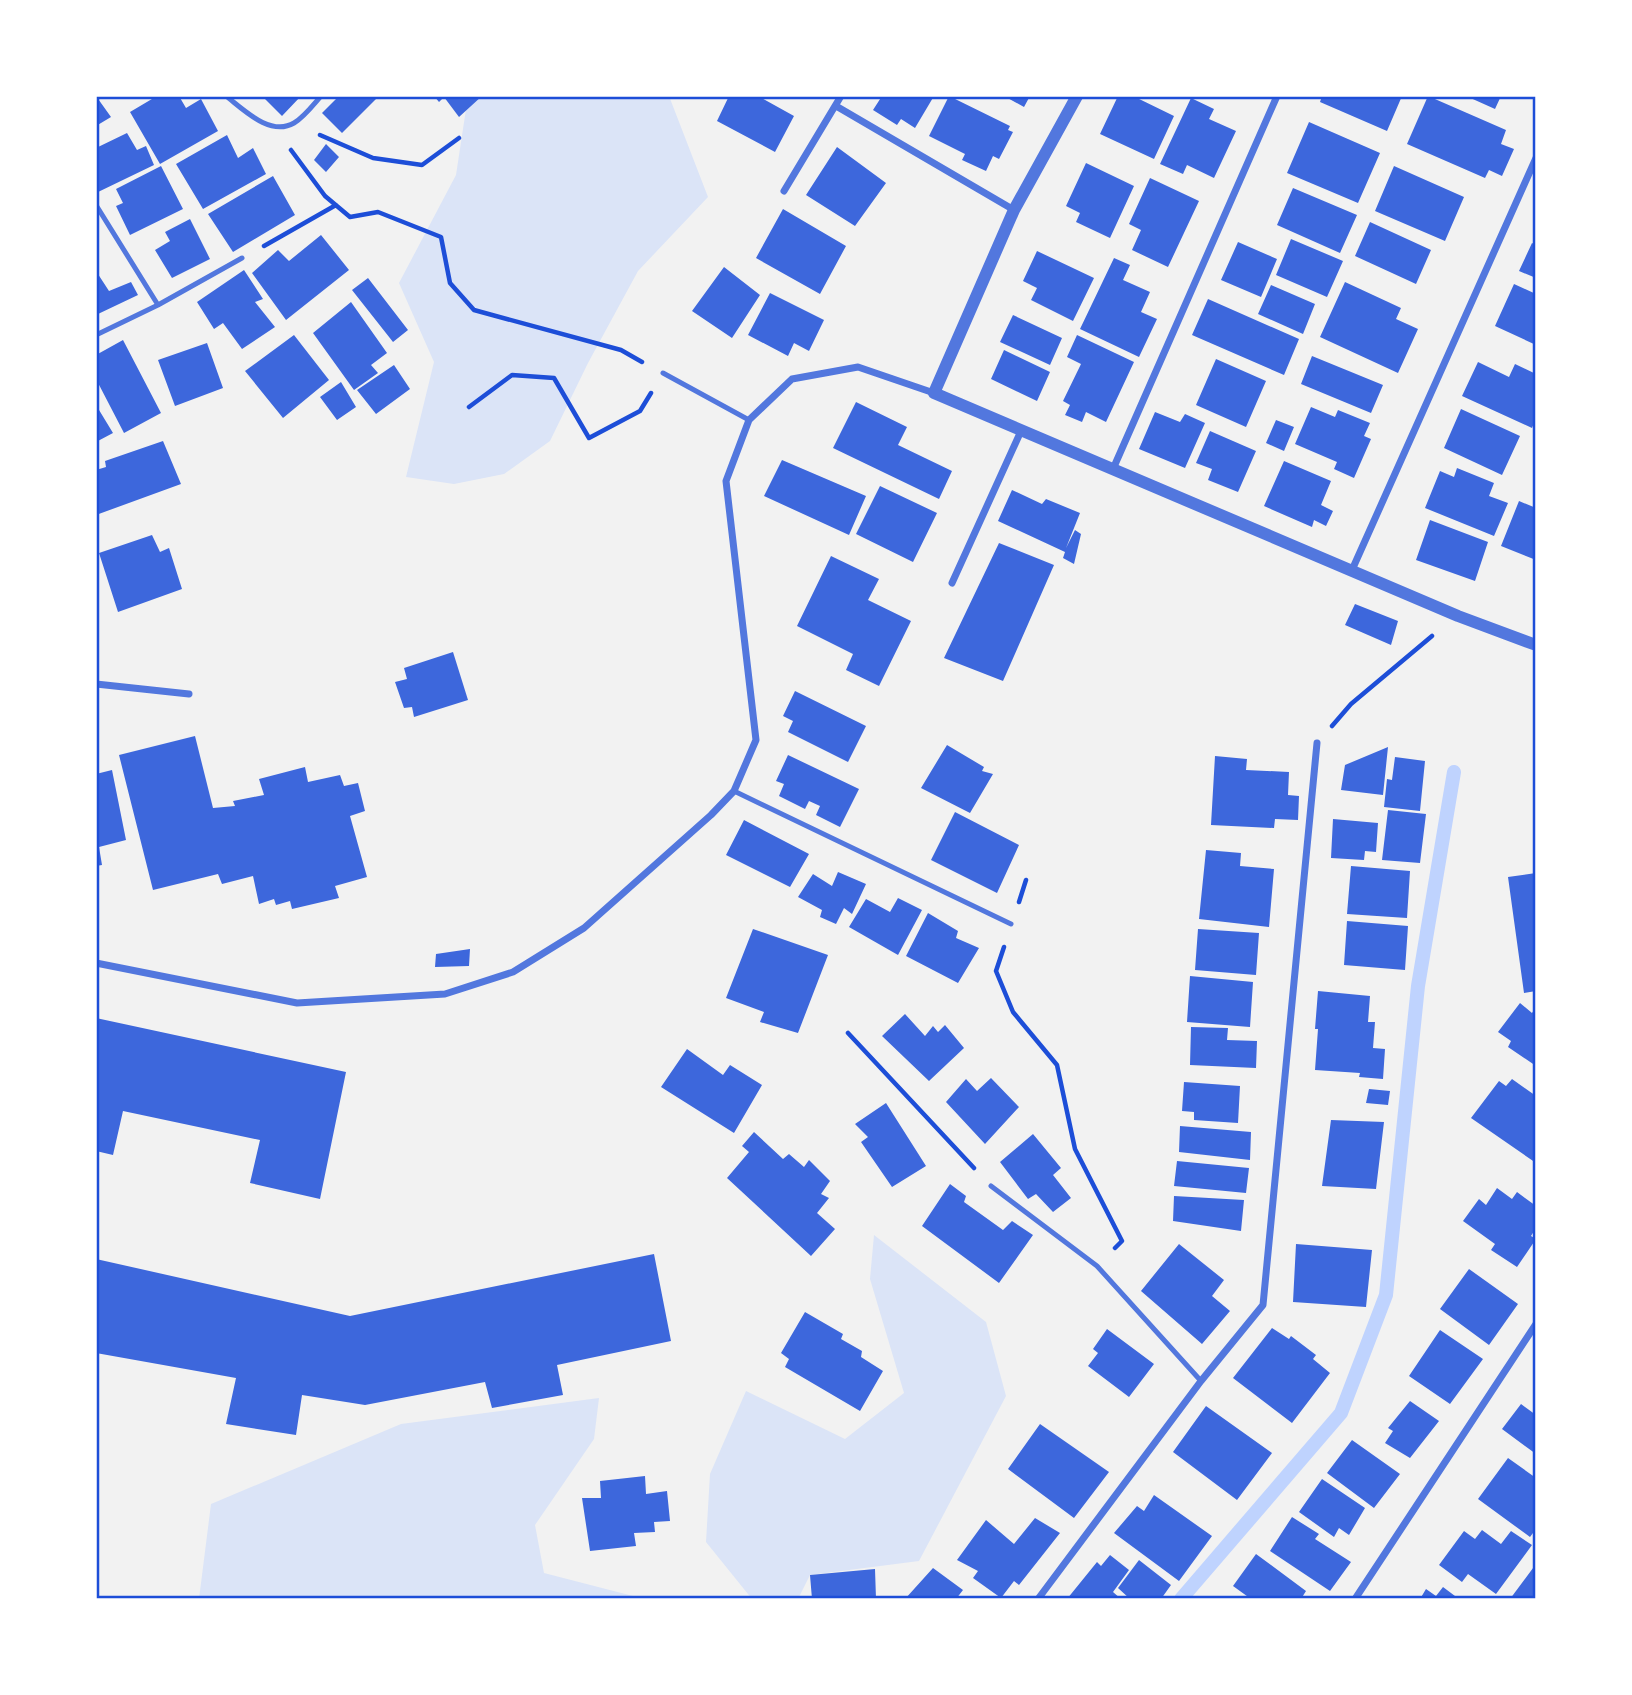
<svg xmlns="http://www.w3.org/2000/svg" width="1632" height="1695" viewBox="0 0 1632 1695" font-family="'DM Sans',sans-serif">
<rect width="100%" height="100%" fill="#f2f2f2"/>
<!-- green -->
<path fill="#dbe4f7" d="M468,96H669L708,197L638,271L588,363L550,441L504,474L454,484L406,477L434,362L399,283L456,175Z
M874,1235L986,1322L1006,1396L919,1561L810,1575L798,1599H752L706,1542L710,1474L746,1391L845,1439L904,1393L870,1279Z
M599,1398L594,1439L535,1525L544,1573L633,1596L632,1599H199L211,1504L401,1424Z"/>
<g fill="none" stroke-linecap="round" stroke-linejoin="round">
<!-- stream -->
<path stroke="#bfd3fe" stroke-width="14" d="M1181,1599L1341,1413L1386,1295L1418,986L1454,772"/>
</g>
<!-- building -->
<path fill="#3d67dc" d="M96,96L111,117L96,126Z
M157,96H179L186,108L201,99L218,131L160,164L130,112Z
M262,96H301L282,116Z
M339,96H379L342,133L322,113Z
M434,96H482L459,117L444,97L439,102Z
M729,96H758L794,116L775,152L717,121Z
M882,96H934L915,128L901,119L897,125L873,110Z
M949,96L1010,126L1008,130L1013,132L999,159L993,156L986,171L962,160L965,154L929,136Z
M1004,96H1030L1024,107Z
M1118,96H1133L1174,116L1154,159L1100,134Z
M1322,96H1402L1387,131L1320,102Z
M1428,96L1506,130L1501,144L1514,149L1502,176L1489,170L1485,178L1407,144Z
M1466,96H1501L1495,109Z
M1191,98L1214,109L1209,119L1236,131L1214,178L1187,165L1183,174L1160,164Z
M1309,122L1380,153L1358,203L1287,173Z
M127,133L137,150L146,146L154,165L96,193V148Z
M227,135L238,158L253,148L266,174L203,209L176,164Z
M326,144L339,157L326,172L314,160Z
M837,147L886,183L855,226L806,195Z
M1086,163L1134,186L1110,238L1076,222L1080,213L1066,206Z
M161,166L183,209L130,235L116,206L123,203L116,189Z
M1394,166L1464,197L1445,241L1375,211Z
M273,176L295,215L233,252L208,214Z
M1150,178L1199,201L1168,267L1132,250L1141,230L1129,224Z
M1293,188L1357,215L1340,253L1277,225Z
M783,209L846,246L820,294L756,258Z
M190,219L210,259L172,278L155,250L170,241L165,232Z
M1370,222L1431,250L1416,284L1355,256Z
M321,235L349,270L286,320L252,273L278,250L289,261Z
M1291,239L1343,261L1327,297L1276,275Z
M1238,242L1277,259L1261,297L1221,280Z
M1532,243L1536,245V278L1519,271Z
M1037,251L1094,278L1073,321L1031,300L1037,288L1023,281Z
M1114,258L1130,265L1123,280L1150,292L1141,312L1157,319L1139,357L1080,329Z
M724,267L760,295L732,338L692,311Z
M244,270L263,299L255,302L275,327L242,349L223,323L214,329L197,302Z
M96,271L109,291L131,282L138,295L98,314L96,310Z
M368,278L408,330L393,342L352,290Z
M1345,282L1401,308L1396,319L1418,329L1398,373L1320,337Z
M1514,284L1536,294V345L1495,326Z
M1271,285L1315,304L1303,334L1258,314Z
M770,293L824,320L809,351L794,343L788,356L748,335Z
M1208,299L1299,339L1284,375L1192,335Z
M351,302L387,353L371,365L378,373L354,390L313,333Z
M1013,315L1062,338L1050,365L1000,342Z
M294,335L329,380L283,418L245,371Z
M1077,335L1134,362L1106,422L1086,412L1082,422L1065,415L1070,405L1063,401L1081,364L1067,357Z
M123,340L161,413L124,433L96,379V355Z
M207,343L223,388L175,406L158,360Z
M1004,350L1050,372L1037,401L991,379Z
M1312,356L1383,385L1371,413L1301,384Z
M1216,359L1266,381L1246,427L1196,405Z
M1478,362L1509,377L1515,364L1536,374V418L1532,428L1462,396Z
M394,365L410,389L376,414L357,390Z
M341,382L356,407L337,420L320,397Z
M856,402L907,427L898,445L952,471L939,499L833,448Z
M96,405L113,433L96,442Z
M1311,407L1335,417L1338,410L1370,423L1364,436L1371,439L1354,478L1334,469L1337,462L1295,444Z
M1461,409L1520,436L1502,475L1444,448Z
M1155,412L1180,422L1185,414L1205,423L1185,468L1139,449Z
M1276,420L1294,427L1284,451L1266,443Z
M1210,431L1256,451L1238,492L1208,480L1212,469L1196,463Z
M163,441L181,484L96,515V470L106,467L105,461Z
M782,460L866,496L849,535L764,496Z
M1284,461L1331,481L1321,505L1333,511L1326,526L1314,520L1312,527L1264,506Z
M1457,468L1494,483L1489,496L1508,503L1494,536L1425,508L1440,471L1454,477Z
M880,486L937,513L913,562L856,534Z
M1012,490L1042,504L1046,499L1080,513L1066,548L1075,530L1081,534L1074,564L1063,558L1065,552L998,521Z
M1519,501L1536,508V560L1501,546Z
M1430,520L1488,542L1475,581L1416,560Z
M152,535L160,552L169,548L182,589L118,612L99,553Z
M999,543L1054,565L1003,681L944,658Z
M831,556L879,579L868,600L911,621L879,686L846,670L853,654L797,626Z
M1355,604L1398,621L1391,645L1345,625Z
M453,652L468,700L414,717L412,707L404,708L395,682L407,679L404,668Z
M795,691L866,726L848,762L788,732L793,721L783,716Z
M195,736L213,808L235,806L233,801L264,795L259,779L305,767L308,782L340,775L344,786L358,783L365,811L350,816L367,877L335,886L339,898L292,909L290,901L276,905L274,899L259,904L253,876L222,884L218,874L153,890L119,755Z
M947,745L984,767L982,771L993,774L970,813L921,788Z
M1388,747L1383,795L1341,790L1345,765Z
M788,755L859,789L840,827L816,815L820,806L809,801L805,809L779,796L784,784L776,781Z
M1215,756L1247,759L1246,770L1289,772L1288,795L1299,796L1298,820L1275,819L1274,828L1211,825Z
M1395,757L1425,761L1420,811L1384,807L1387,779L1392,780Z
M112,770L126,840L99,847L102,865L96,866V774Z
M1388,810L1426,814L1420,863L1382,860Z
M955,812L1019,845L997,893L931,860Z
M1333,819L1378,823L1376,852L1365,851L1364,860L1331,858Z
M744,820L809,854L790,887L726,855Z
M1206,850L1241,853L1240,866L1274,869L1269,927L1199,919Z
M1351,866L1410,871L1407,918L1347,914Z
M838,872L866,884L852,914L844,908L836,924L820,917L822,910L798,897L813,874L832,886Z
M1536,873V991L1524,993L1508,877Z
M898,898L922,910L898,955L849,927L866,899L890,912Z
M928,913L958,931L956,938L979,948L958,983L906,956Z
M1347,921L1408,926L1405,970L1344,965Z
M753,929L828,955L798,1033L760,1022L764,1012L726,998Z
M1198,929L1259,933L1256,975L1195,970Z
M470,949L469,966L435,967L436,954Z
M1190,976L1253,982L1250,1027L1187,1022Z
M1318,991L1370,996L1368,1022H1375L1373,1048L1385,1049L1383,1079L1359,1077L1360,1073L1315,1070L1318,1029H1315Z
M1520,1003L1532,1013L1536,1007V1066L1508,1047L1511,1041L1498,1032Z
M905,1014L925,1036L933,1026L938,1032L945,1025L964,1048L929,1081L882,1036Z
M96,1018L346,1072L320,1199L250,1183L260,1140L123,1111L113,1155L96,1151Z
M1191,1027L1228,1028L1227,1040L1257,1041L1256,1068L1190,1065Z
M687,1049L723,1075L730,1065L762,1085L734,1133L661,1087Z
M991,1078L1019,1107L985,1144L946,1102L966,1079L977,1091Z
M1512,1079L1536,1096V1163L1471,1118L1499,1081L1506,1086Z
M1184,1082L1240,1086L1238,1123L1194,1120V1112L1182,1111Z
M1369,1089L1390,1091L1388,1105L1366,1103Z
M886,1103L926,1166L892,1187L861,1142L868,1137L855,1124Z
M1331,1120L1384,1122L1376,1189L1322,1186Z
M1180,1126L1251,1132L1250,1160L1179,1152Z
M754,1132L783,1159L789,1154L804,1167L809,1160L830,1181L821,1194L829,1198L817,1213L835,1229L811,1256L727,1178L749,1152L742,1146Z
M1033,1134L1061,1168L1053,1175L1071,1198L1053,1212L1036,1194L1028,1199L1000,1162Z
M1177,1161L1249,1168L1246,1193L1174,1186Z
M950,1184L966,1196L964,1202L1003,1230L1012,1221L1033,1235L999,1283L922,1226Z
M1497,1188L1512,1199L1517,1192L1536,1206V1228L1531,1236L1536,1239L1517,1267L1491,1250L1495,1244L1463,1221L1479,1199L1486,1205Z
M1174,1196L1244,1200L1241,1231L1173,1221Z
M1179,1244L1224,1280L1212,1296L1230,1311L1202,1344L1141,1291Z
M1296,1244L1372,1250L1366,1307L1293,1302Z
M654,1254L671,1341L557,1365L563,1395L492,1408L485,1382L365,1405L302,1395L296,1435L226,1424L236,1378L96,1353V1259L350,1316Z
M1469,1269L1518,1304L1489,1345L1440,1309Z
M805,1312L843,1334L841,1339L862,1351L861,1357L883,1371L860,1411L785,1367L789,1359L781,1353Z
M1272,1328L1289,1339L1291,1336L1316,1355L1313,1359L1330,1373L1292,1423L1233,1378Z
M1107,1329L1154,1364L1129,1397L1088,1366L1098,1353L1093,1349Z
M1440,1330L1483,1359L1450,1404L1409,1376Z
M1410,1401L1439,1421L1410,1458L1385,1443L1393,1431L1388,1428Z
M1521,1404L1536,1415V1454L1502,1429Z
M1206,1406L1272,1453L1237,1500L1173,1452Z
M1040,1424L1109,1472L1074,1518L1008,1469Z
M1352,1440L1400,1474L1374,1508L1327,1473Z
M1508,1458L1536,1478V1529L1530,1537L1478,1499Z
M645,1476L646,1494L667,1491L670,1521L654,1522L655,1532L634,1533L636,1546L590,1551L582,1498H601L600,1481Z
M1322,1479L1365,1508L1349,1535L1339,1528L1334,1537L1299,1512Z
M1154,1495L1212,1536L1179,1581L1114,1533L1137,1506L1144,1511Z
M1292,1517L1319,1534L1315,1539L1351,1562L1330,1591L1270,1551Z
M1035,1518L1060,1533L1019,1585L1014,1581L1001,1598L973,1578L978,1571L957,1560L986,1520L1014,1544Z
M1482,1530L1501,1544L1511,1531L1532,1545L1496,1594L1468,1574L1462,1582L1439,1565L1464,1531L1475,1539Z
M1256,1554L1306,1591L1301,1599H1251L1233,1586Z
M1110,1555L1129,1570L1113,1592L1121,1599H1067L1097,1562L1101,1566Z
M1139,1560L1171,1585L1161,1599H1130L1118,1588Z
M1536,1564V1599H1510Z
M933,1568L963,1590L956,1599H905Z
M875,1569L876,1599H812L810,1575Z
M1443,1587L1459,1599H1420L1426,1589L1436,1596Z"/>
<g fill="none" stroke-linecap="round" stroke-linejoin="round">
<!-- path -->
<path stroke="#1d4ed8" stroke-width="4.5" d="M320,135L373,158L422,165L459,138
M291,150L325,196L350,217L378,212L441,237L450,283L474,310L621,350L642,362
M264,246L336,205
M469,407L512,375L554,378L589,438L640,411L651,393
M1332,726L1351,704L1432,636
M1019,902L1026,880
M1004,947L996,971L1013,1012L1057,1065L1075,1149L1122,1241L1115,1248
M848,1033L974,1168"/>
<!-- service -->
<path stroke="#5277de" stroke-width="5" d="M226,96C243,109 270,137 294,123C304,117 313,105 321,96
M96,205L158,305
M96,335L158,305L242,258
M663,373L749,420
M734,791L1011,924
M991,1186L1097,1266L1201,1381"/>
<!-- minor -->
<path stroke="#5277de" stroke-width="7" d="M836,106L1014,210
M784,191L841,96
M1113,469L1277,96
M1352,570L1536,158
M952,583L1021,431
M96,684L189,694
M96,963L297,1003L445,994L513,972L584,928L711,815L734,791L756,740L726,481L749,420L792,379L858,367L934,393
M1038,1599L1201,1381L1263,1305L1317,743
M1355,1599L1536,1324"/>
<!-- tertiary -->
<path stroke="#5277de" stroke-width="12" d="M1077,96L1014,210L934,393L1458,616L1536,645"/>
</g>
<!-- border -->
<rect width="1632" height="1695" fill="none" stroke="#ffffff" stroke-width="196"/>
<rect x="98" y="98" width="1436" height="1499" fill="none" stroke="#1d4ed8" stroke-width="2.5"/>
</svg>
